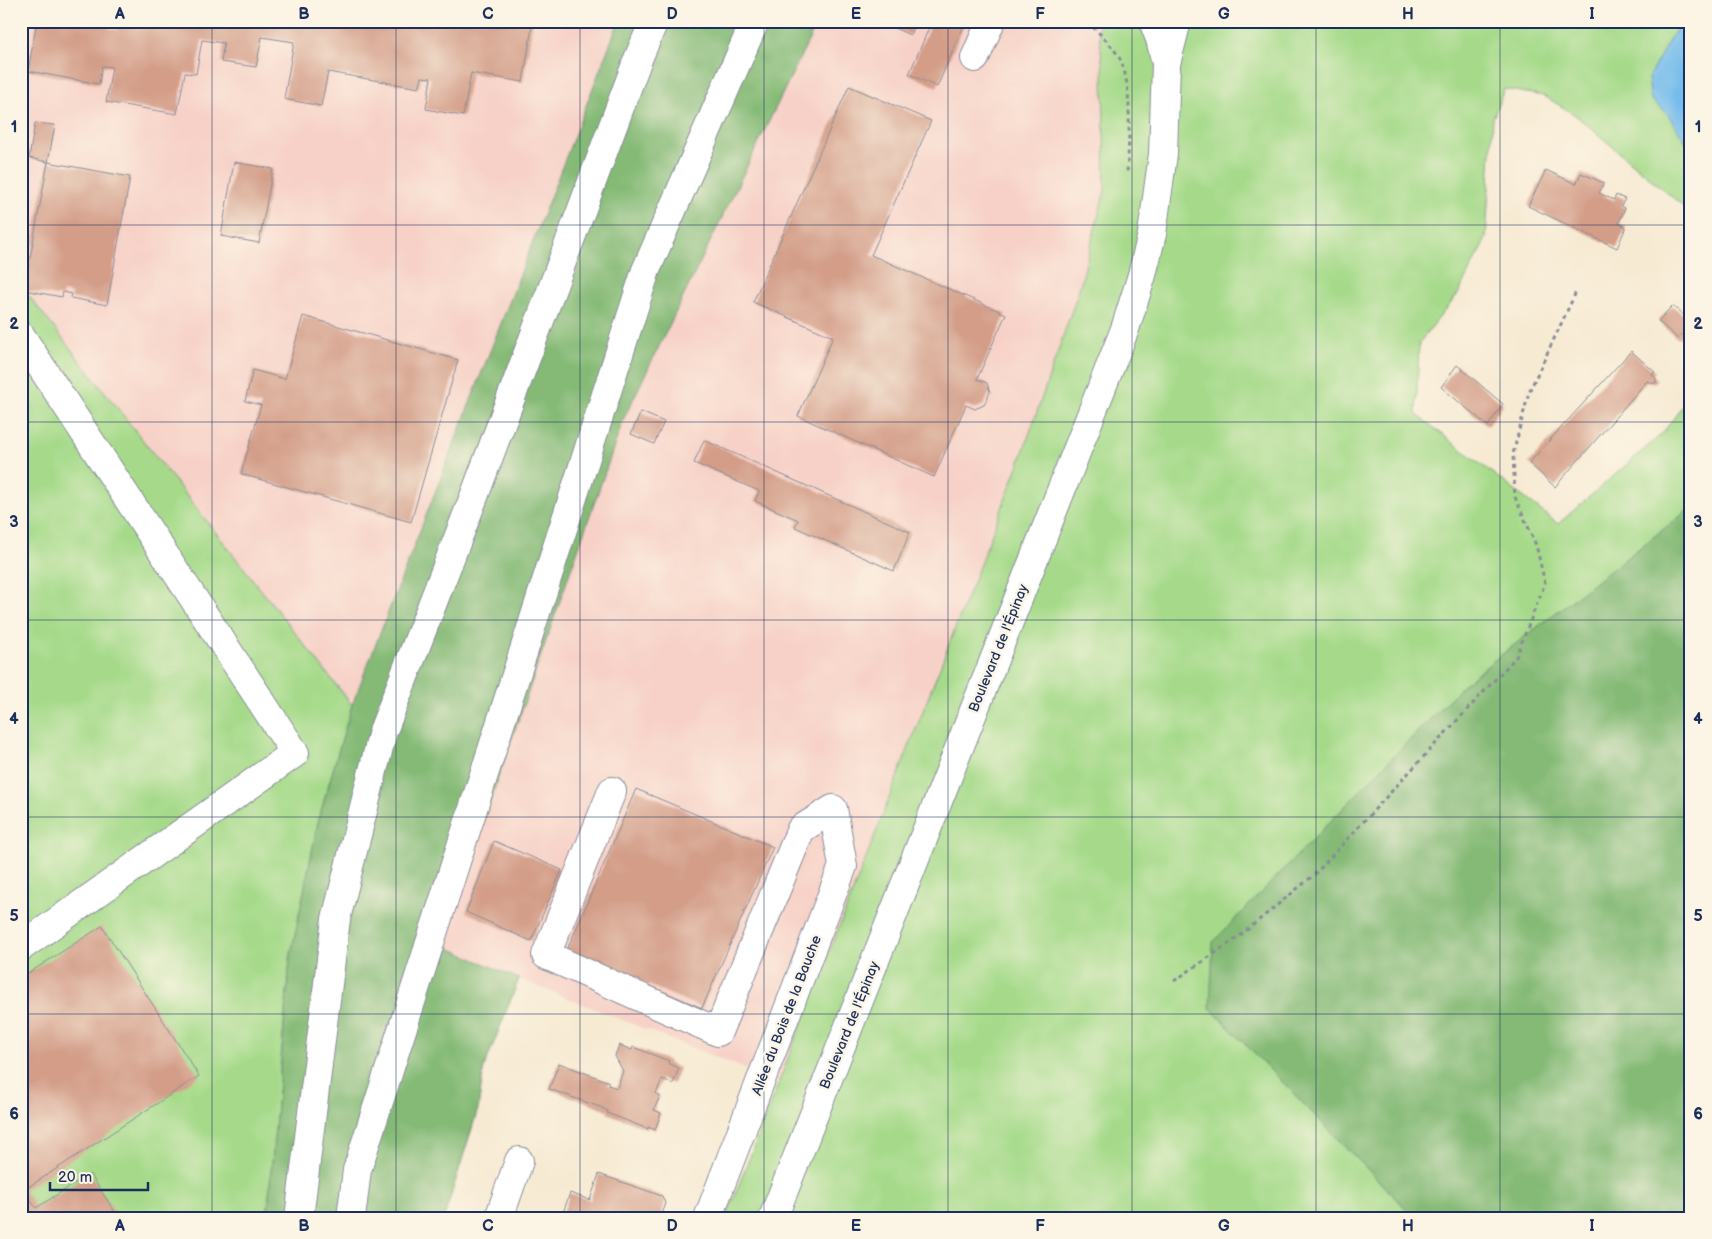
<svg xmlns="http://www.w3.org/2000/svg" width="1712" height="1239" viewBox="0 0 1712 1239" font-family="'Balsamiq Sans',sans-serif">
<rect width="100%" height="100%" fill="#fcf5e5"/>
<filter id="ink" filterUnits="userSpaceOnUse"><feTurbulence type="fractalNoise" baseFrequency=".02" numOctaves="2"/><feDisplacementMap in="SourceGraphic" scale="10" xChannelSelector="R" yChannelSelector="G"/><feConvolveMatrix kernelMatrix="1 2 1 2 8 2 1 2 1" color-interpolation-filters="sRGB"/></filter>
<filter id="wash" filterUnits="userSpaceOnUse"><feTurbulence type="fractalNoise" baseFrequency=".0096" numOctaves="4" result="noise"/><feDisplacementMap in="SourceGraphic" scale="20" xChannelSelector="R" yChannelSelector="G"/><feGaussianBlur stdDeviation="1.12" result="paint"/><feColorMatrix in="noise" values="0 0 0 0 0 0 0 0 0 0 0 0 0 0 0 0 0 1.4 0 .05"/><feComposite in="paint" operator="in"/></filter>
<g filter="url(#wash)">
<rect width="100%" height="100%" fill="#f7ead3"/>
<!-- built -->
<path fill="#f7d1c7" d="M21,21H619L352,705L21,286Z
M818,21H1098L1103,69L1105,190L1079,290L1019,464L778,1082L519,979L440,944L624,418Z"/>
<!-- green -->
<path fill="#a6da8a" stroke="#608474" d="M1098,21H1691V213L1574,114L1544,96L1504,89L1493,118L1486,238L1458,294L1419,343L1416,414L1558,524L1662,434L1691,394V508L1464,684L1210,1008L1415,1218H726L1019,464L1079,290L1105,190L1103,69Z
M21,286L352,705L319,818L290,959L267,1218H21Z"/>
<!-- forest -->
<path fill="#84ba76" stroke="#50746a" d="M619,21H818L624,418L440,944L519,979L484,1068L478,1109L444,1218H267L290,959L319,818L352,705Z
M1691,508V1218H1415L1210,1008L1213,942L1464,684Z"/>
<!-- water -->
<path fill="#74bbec" stroke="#4875a5" d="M1683,21H1691V150L1667,113L1651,100L1648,78L1671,37Z"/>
<g id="blocks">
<!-- building -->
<path fill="#d39d88" d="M37,21H111L109,28L119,30L120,21H533L523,82L471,73L463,116L426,109L431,78L422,77L419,88L328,72L321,106L284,99L294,42L262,37L256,67L221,62L224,43L202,40L196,74L185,73L177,114L106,102L112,67L102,66L99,84L28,71Z
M879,21H916L910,35Z
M932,21H966L937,87L909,74Z
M849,86L931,121L871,255L1006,314L977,379L987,383L990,392L984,405L975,409L966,405L934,477L798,416L833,337L753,302Z
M35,123L55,125L48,162L29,158Z
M48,162L130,177L107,305L71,298L72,294L63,292L62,297L24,290Z
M234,162L273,169L259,243L221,236Z
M1546,170L1576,184L1581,173L1604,183L1599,193L1614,200L1616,195L1625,199L1621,206L1625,208L1619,223L1626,227L1617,248L1528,206Z
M1672,306L1691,320V324L1678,339L1658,321Z
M303,316L458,360L411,522L241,474L261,405L245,401L253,370L285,379Z
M1631,351L1655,372L1652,375L1656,378V383H1652L1647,381L1555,487L1529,463Z
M1457,365L1503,404L1488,426L1441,387Z
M641,412L664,422L654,444L631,434Z
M704,440L910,532L894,571L795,527L798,520L755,501L759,491L694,463Z
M636,789L773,847L702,1008L567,950Z
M494,841L562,870L531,941L466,912Z
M102,926L199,1076L24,1190L36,1208L90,1174L119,1218H21V978Z
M619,1045L632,1050L633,1047L669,1061L668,1063L679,1068L673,1084L662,1079L656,1094L660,1096L654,1110L661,1113L655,1130L648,1127V1129L607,1113L608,1111L600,1107L549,1089L559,1063L609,1082L608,1085L617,1088L623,1071L615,1056Z
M599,1174L662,1196L665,1203L660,1218H561L570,1193L590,1200Z"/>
</g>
</g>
<g filter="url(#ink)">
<use href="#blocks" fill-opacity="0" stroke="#898c98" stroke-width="1"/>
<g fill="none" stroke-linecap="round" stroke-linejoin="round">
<defs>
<path id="minor" d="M1153,21L1160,39L1166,63
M975,58L991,21
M21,336L295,753L21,947
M612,791L546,955L718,1032L801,829L833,809L843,866L708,1218
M299,1218L336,919L383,731L475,494L638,59L654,21
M351,1218L357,1170L646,270L755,21
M499,1218L519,1161
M773,1218L1125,329L1142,275L1152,234L1163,154L1166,64L1177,21"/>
</defs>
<!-- minor casing -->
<use href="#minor" stroke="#898c98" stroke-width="30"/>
<!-- path -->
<path stroke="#898c98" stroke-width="3" stroke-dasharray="4 4" stroke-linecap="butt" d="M1087,21C1096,30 1115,48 1120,59C1133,86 1129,142 1127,173
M1174,981L1237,938L1314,875L1516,657L1545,583L1536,545L1515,497L1513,454L1529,392L1576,292"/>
<!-- minor -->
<use href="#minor" stroke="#fff" stroke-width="28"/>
</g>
</g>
<!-- grid -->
<path fill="none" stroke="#1b2f5e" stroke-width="1" stroke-opacity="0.55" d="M212,21V1218M396,21V1218M580,21V1218M764,21V1218M948,21V1218M1132,21V1218M1316,21V1218M1500,21V1218M21,225H1691M21,422H1691M21,620H1691M21,817H1691M21,1014H1691"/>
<g text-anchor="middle" stroke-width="5" stroke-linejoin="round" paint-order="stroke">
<!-- street labels -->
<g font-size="14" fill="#1b2f5e" stroke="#fcf5e5">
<text transform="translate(998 648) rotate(-68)" y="5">Boulevard de l'Épinay</text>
<text transform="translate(786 1015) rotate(-69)" y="5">Allée du Bois de la Bauche</text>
<text transform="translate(849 1025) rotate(-68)" y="5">Boulevard de l'Épinay</text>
</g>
</g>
<!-- margin -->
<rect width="1712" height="1239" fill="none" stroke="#fcf5e5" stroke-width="55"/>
<!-- scale -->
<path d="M50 1182v8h98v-8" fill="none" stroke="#1b2f5e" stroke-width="2.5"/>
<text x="58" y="1182" font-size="15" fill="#1b2f5e" stroke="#fcf5e5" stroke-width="4" paint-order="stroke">20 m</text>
<rect x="28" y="28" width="1656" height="1184" fill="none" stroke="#1b2f5e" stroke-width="2"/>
<g font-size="16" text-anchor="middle" font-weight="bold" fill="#1b2f5e">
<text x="120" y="19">A</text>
<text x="304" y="19">B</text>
<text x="488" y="19">C</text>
<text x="672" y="19">D</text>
<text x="856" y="19">E</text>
<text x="1040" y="19">F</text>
<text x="1224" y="19">G</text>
<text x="1408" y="19">H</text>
<text x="1592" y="19">I</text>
<text x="14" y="132">1</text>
<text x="1698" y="132">1</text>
<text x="14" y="329">2</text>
<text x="1698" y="329">2</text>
<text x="14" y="527">3</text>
<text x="1698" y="527">3</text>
<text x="14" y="724">4</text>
<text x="1698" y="724">4</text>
<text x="14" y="921">5</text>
<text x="1698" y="921">5</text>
<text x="14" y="1119">6</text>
<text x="1698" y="1119">6</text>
<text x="120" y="1231">A</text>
<text x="304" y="1231">B</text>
<text x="488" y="1231">C</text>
<text x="672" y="1231">D</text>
<text x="856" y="1231">E</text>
<text x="1040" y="1231">F</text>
<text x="1224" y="1231">G</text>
<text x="1408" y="1231">H</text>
<text x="1592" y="1231">I</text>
</g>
</svg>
